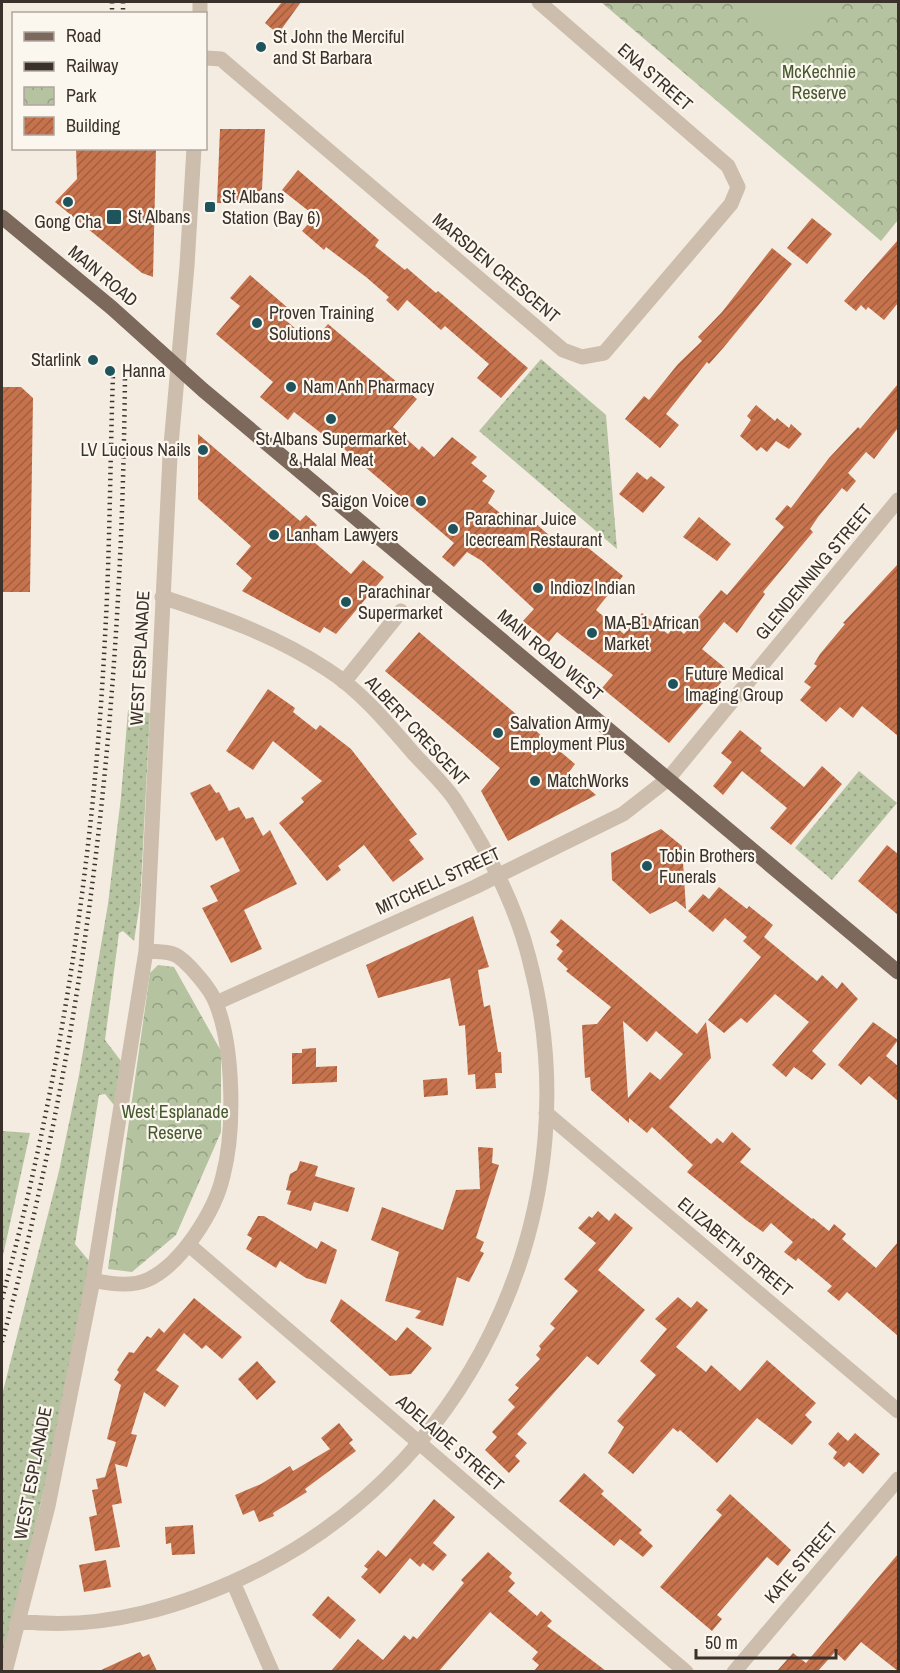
<svg xmlns="http://www.w3.org/2000/svg" width="900" height="1673" viewBox="0 0 900 1673" font-family="'Archivo Narrow',sans-serif">
<defs>
<pattern id="grass-dots" width="8" height="8" patternUnits="userSpaceOnUse" patternTransform="scale(1.5)"><rect width="8" height="8" fill="#b5c3a0"/><path d="M2 2h.1M6 6h.1" fill="none" stroke="#949f83" stroke-width="1.8" stroke-linecap="round"/></pattern>
<pattern id="park-crowns" width="20" height="18" patternUnits="userSpaceOnUse" patternTransform="scale(1.5)"><rect width="20" height="18" fill="#b5c3a0"/><path d="M2 6a3 3 0 1 1 6 0M12 15a3 3 0 1 1 6 0" fill="none" stroke="#949f83"/></pattern>
<pattern id="building-hatch" width="6" height="6" patternUnits="userSpaceOnUse" patternTransform="scale(1.5)"><rect width="6" height="6" fill="#c6724c"/><path d="M-1 1l2-2M0 6l6-6M5 7l2-2" fill="none" stroke="#a25e3f"/></pattern>
</defs>
<rect width="100%" height="100%" fill="#f4ece1"/>
<!-- grass -->
<path fill="url(#grass-dots)" d="M541,359L606,415L617,549L479,431Z
M128,710L150,713L140,903L134,941L123,931L119,933L105,1040L121,1061L114,1105L105,1094L99,1095L75,1244L90,1262C66,1395 38,1526 2,1657V1395L59,1171L79,1075L108,904L121,797Z
M859,771L897,803L832,880L795,848Z
M2,1131L30,1133L2,1260Z"/>
<!-- park -->
<path fill="url(#park-crowns)" d="M601,2H898V220L881,241Z
M158,965L174,967L221,1051V1132L176,1235L132,1272L108,1269L150,973Z"/>
<!-- garden -->
<path fill="#b5c3a0" d="M740,2H829L791,46Z"/>
<!-- building -->
<path fill="url(#building-hatch)" fill-rule="evenodd" d="M282,2H301L278,34L265,23Z
M220,129H265L262,189L247,203H217Z
M76,148H156L153,277L142,273L55,202L77,179Z
M298,170L379,240L375,246L405,270L407,268L436,293L438,291L528,368L501,398L477,378L489,364L445,326L441,330L407,300L398,311L386,300L389,297L366,277L326,247L324,250L302,231L315,216L282,190Z
M812,218L832,234L807,264L787,248Z
M898,240V303L884,320L868,307L866,310L861,305L856,311L844,301Z
M772,248L792,264L724,347L709,364L707,362L666,414L679,425L660,448L625,419L644,396L649,400L678,364L702,341L698,337L722,312Z
M250,275L289,309L282,317L312,343L328,324L417,399L393,427L419,450L422,446L434,457L452,437L477,457L471,463L487,476L482,481L495,491L488,503L514,525L524,513L561,546L571,534L623,576L596,610L624,634L642,613L668,634L675,626L684,634L721,590L727,595L784,527L775,519L787,505L791,508L829,458L858,427L860,429L898,384V428L874,459L866,452L848,473L856,481L847,492L842,488L818,517L810,529L813,532L763,592L765,594L737,633L724,622L702,649L730,672L669,743L602,688L613,675L557,632L549,642L523,621L534,609L482,561L467,552L454,567L442,557L454,543L336,442L335,444L294,412L288,420L260,397L273,382L216,334L240,306L230,298Z
M2,387H21L33,398L30,592H2Z
M756,405L775,421L777,418L789,428L791,424L802,434L789,449L776,441L767,452L761,447L757,451L740,436L751,420L747,416Z
M198,434L300,521L306,515L317,525L307,536L351,574L363,560L384,577L336,634L324,627L320,633L242,591L252,578L236,564L251,546L198,499Z
M637,472L647,480L651,476L665,487L643,513L619,494Z
M699,517L731,544L717,561L683,537Z
M898,564V736L862,706L853,718L840,707L826,722L800,700L811,687L804,682L817,666L814,664L820,654L845,624L843,623Z
M419,632L575,764L569,772L596,795L508,841L481,791L500,768L385,671Z
M268,689L295,708L293,712L316,730L320,725L351,749L417,834L409,840L424,859L393,882L364,845L338,866L341,870L327,881L279,823L304,802L301,798L322,781L273,741L253,770L226,751Z
M740,730L762,748L760,751L804,787L822,766L842,784L791,845L770,828L787,808L742,771L723,795L713,786L732,762L721,753Z
M210,784L216,793L219,792L229,811L239,807L246,819L253,817L263,836L270,830L297,884L244,910L262,949L231,963L202,908L218,901L210,886L240,871L223,837L216,841L190,793Z
M661,829L682,846L686,909L676,901L650,914L612,880L611,853Z
M887,845L898,854V915L858,881Z
M719,887L747,909L749,906L773,925L764,937L817,981L822,975L837,989L842,982L858,999L812,1051L826,1064L812,1080L794,1067L786,1077L772,1065L809,1022L775,994L747,1023L741,1018L724,1033L708,1020L761,957L743,941L747,937L725,918L713,932L688,911L703,894L709,899Z
M473,916L489,967L478,970L484,1007L490,1005L498,1052H501L502,1073H495L496,1088L476,1089L475,1074L468,1075L465,1025L459,1026L450,978L378,998L366,965Z
M561,919L697,1034L706,1022L711,1058L669,1107L711,1144L717,1138L723,1143L732,1132L751,1149L740,1162L812,1219L813,1218L829,1231L834,1224L846,1234L842,1239L876,1268L898,1242V1336L847,1292L839,1301L827,1291L832,1286L798,1258L796,1261L784,1252L793,1242L771,1223L763,1232L746,1220L687,1172L693,1165L652,1127L647,1133L629,1118V1123L591,1090L590,1077L585,1078L582,1025L597,1024L611,1007L566,971L568,969L557,959L563,951L556,945L560,941L550,932ZM623,1021L647,1042L656,1031L683,1054L660,1080L650,1072L628,1098Z
M873,1022L898,1040L886,1056L898,1066V1101L869,1076L861,1085L838,1065Z
M316,1048V1067L337,1066V1082L292,1084V1053H302V1049Z
M447,1078L448,1095L424,1097L423,1080Z
M478,1147L493,1148L492,1163L499,1165L476,1238L484,1242L480,1251L484,1253L469,1282L457,1277L443,1326L415,1318L421,1311L385,1301L399,1252L371,1240L382,1207L443,1230L456,1190L480,1189Z
M300,1161L318,1166L315,1176L355,1188L348,1212L314,1202L311,1211L287,1204L291,1191L286,1190L290,1174L297,1170Z
M598,1211L609,1221L615,1213L633,1228L598,1270L645,1310L598,1365L587,1356L517,1434L527,1443L515,1456L520,1461L509,1473L485,1450L497,1437L492,1432L515,1407L508,1400L519,1388L515,1385L540,1359L536,1355L541,1349L539,1346L555,1328L550,1324L578,1291L564,1279L596,1243L578,1228L589,1216L592,1218Z
M258,1216H264L317,1249L321,1241L337,1250L326,1284L306,1278L280,1261L276,1268L246,1249L252,1238L247,1235Z
M678,1297L691,1308L697,1301L708,1310L676,1347L706,1372L711,1365L740,1391L767,1360L816,1403L805,1415L812,1422L792,1445L757,1418L717,1463L680,1430L678,1432L673,1428L633,1474L608,1453L624,1427L617,1421L656,1375L640,1361L667,1329L655,1319Z
M194,1298L242,1337L222,1359L206,1345L202,1349L184,1333L156,1370L179,1386L165,1407L144,1392L131,1434L137,1435L127,1467L115,1464L122,1503L112,1505L120,1547L95,1551L89,1517L97,1515L92,1490L98,1489L96,1479L105,1477L116,1442L107,1439L121,1385L114,1380L119,1372L117,1370L129,1352L134,1353L147,1336L151,1338L159,1328L164,1333Z
M341,1299L396,1341L407,1327L432,1348L411,1374L390,1376L330,1321Z
M257,1361L276,1382L257,1400L238,1379Z
M339,1423L353,1440L349,1443L356,1451L305,1489L307,1492L273,1513L274,1516L259,1522L254,1510L243,1515L235,1495L261,1484L290,1466L293,1471L330,1449L321,1438Z
M838,1432L848,1441L855,1433L880,1454L863,1474L849,1462L844,1467L833,1458L837,1452L828,1444Z
M584,1473L604,1491L601,1494L642,1530L639,1533L653,1546L643,1557L620,1539L614,1546L559,1501Z
M730,1494L791,1550L778,1566L767,1557L717,1615L722,1619L712,1631L660,1587L722,1515L716,1510Z
M434,1499L455,1517L433,1543L447,1555L433,1571L423,1563L420,1567L410,1558L380,1594L361,1577L368,1569L364,1566L378,1550L386,1557Z
M193,1525L195,1554L172,1555L171,1543L166,1544L165,1527Z
M488,1552L512,1573L509,1577L515,1583L508,1591L537,1616L541,1611L552,1621L547,1626L606,1671H534L539,1665L532,1659L538,1652L490,1612L439,1671H331L358,1639L383,1660L404,1635L410,1640L413,1636L417,1639L464,1583L461,1580Z
M898,1554V1671L861,1642L845,1661L835,1652L818,1671H777L793,1653L806,1663Z
M106,1560L111,1587L84,1592L79,1565Z
M328,1596L356,1620L340,1639L312,1615Z
M140,1652L143,1657L149,1654L157,1671H99Z"/>
<g fill="none" stroke-linecap="round" stroke-linejoin="round">
<!-- minor -->
<path stroke="#ccbdac" stroke-width="15" d="M200,14V2
M206,58L221,59L563,350L582,357L604,353L731,204L738,187L728,166L539,2
M344,682L401,611
M216,1003L475,887L623,814L668,779L898,500
M546,1113L898,1411
M189,1245L686,1672
M93,1280C110,1284 131,1287 147,1280C181,1265 215,1211 223,1176C235,1130 234,1045 215,1001C210,989 200,978 191,968C187,964 180,956 173,954C166,951 154,952 146,951
M233,1582L272,1672
M19,1621C101,1632 187,1606 260,1569C481,1456 593,1197 529,958C515,903 486,848 455,800C444,784 428,769 415,755C389,725 361,691 328,670C277,636 220,616 162,597
M5,1672L48,1506L93,1280L146,951L170,456L187,266L194,148
M734,1672L898,1479"/>
<!-- major -->
<path stroke="#7c695c" stroke-width="15" d="M2,217L112,308L203,390L898,972"/>
<!-- rail -->
<path stroke="#3a312b" stroke-width="4.5" stroke-dasharray="1.5 4.5" stroke-linecap="butt" d="M112,2V14
M123,2V14
M2,1299C60,1084 94,859 105,637C110,549 110,461 113,374
M2,1342C89,1023 122,704 125,374"/>
</g>
<!-- markers -->
<g fill="#20545d" stroke="#fbf6ee" stroke-width="2">
<circle cx="261" cy="47" r="6"/>
<circle cx="68" cy="202" r="6"/>
<rect x="204" y="201" width="12" height="12" rx="3"/>
<rect x="106" y="209" width="16" height="16" rx="3"/>
<circle cx="257" cy="323" r="6"/>
<circle cx="93" cy="360" r="6"/>
<circle cx="110" cy="371" r="6"/>
<circle cx="291" cy="387" r="6"/>
<circle cx="331" cy="419" r="6"/>
<circle cx="203" cy="450" r="6"/>
<circle cx="421" cy="501" r="6"/>
<circle cx="453" cy="529" r="6"/>
<circle cx="274" cy="535" r="6"/>
<circle cx="538" cy="588" r="6"/>
<circle cx="346" cy="602" r="6"/>
<circle cx="592" cy="633" r="6"/>
<circle cx="673" cy="684" r="6"/>
<circle cx="498" cy="733" r="6"/>
<circle cx="535" cy="781" r="6"/>
<circle cx="647" cy="866" r="6"/>
</g>
<g text-anchor="middle" stroke-width="4.5" stroke-linejoin="round" paint-order="stroke">
<!-- poi labels -->
<g font-size="18" fill="#3a312b" stroke="#fbf6ee" text-anchor="start">
<text x="273" y="43">St John the Merciful<tspan x="273" dy="21">and St Barbara</tspan></text>
<text x="222" y="203">St Albans<tspan x="222" dy="21">Station (Bay 6)</tspan></text>
<text x="128" y="223">St Albans</text>
<text x="68" y="228" text-anchor="middle">Gong Cha</text>
<text x="269" y="319">Proven Training<tspan x="269" dy="21">Solutions</tspan></text>
<text x="81" y="366" text-anchor="end">Starlink</text>
<text x="122" y="377">Hanna</text>
<text x="303" y="393">Nam Anh Pharmacy</text>
<text x="331" y="445" text-anchor="middle">St Albans Supermarket<tspan x="331" dy="21">&amp; Halal Meat</tspan></text>
<text x="191" y="456" text-anchor="end">LV Lucious Nails</text>
<text x="409" y="507" text-anchor="end">Saigon Voice</text>
<text x="465" y="525">Parachinar Juice<tspan x="465" dy="21">Icecream Restaurant</tspan></text>
<text x="286" y="541">Lanham Lawyers</text>
<text x="550" y="594">Indioz Indian</text>
<text x="358" y="598">Parachinar<tspan x="358" dy="21">Supermarket</tspan></text>
<text x="604" y="629">MA-B1 African<tspan x="604" dy="21">Market</tspan></text>
<text x="685" y="680">Future Medical<tspan x="685" dy="21">Imaging Group</tspan></text>
<text x="510" y="729">Salvation Army<tspan x="510" dy="21">Employment Plus</tspan></text>
<text x="547" y="787">MatchWorks</text>
<text x="659" y="862">Tobin Brothers<tspan x="659" dy="21">Funerals</tspan></text>
</g>
<!-- park labels -->
<g font-size="18" fill="#46592e" stroke="#fbf6ee">
<text x="819" y="78">McKechnie<tspan x="819" dy="21">Reserve</tspan></text>
<text x="175" y="1118">West Esplanade<tspan x="175" dy="21">Reserve</tspan></text>
</g>
<!-- street labels -->
<g font-size="18" fill="#3a312b" stroke="#fbf6ee">
<text transform="translate(655 77) rotate(41)" y="6">ENA STREET</text>
<text transform="translate(496 268) rotate(40)" y="6">MARSDEN CRESCENT</text>
<text transform="translate(103 276) rotate(40)" y="6">MAIN ROAD</text>
<text transform="translate(814 572) rotate(-50)" y="6">GLENDENNING STREET</text>
<text transform="translate(550 655) rotate(40)" y="6">MAIN ROAD WEST</text>
<text transform="translate(140 658) rotate(-87)" y="6">WEST ESPLANADE</text>
<text transform="translate(417 731) rotate(47)" y="6">ALBERT CRESCENT</text>
<text transform="translate(438 881) rotate(-25)" y="6">MITCHELL STREET</text>
<text transform="translate(735 1247) rotate(40)" y="6">ELIZABETH STREET</text>
<text transform="translate(450 1443) rotate(41)" y="6">ADELAIDE STREET</text>
<text transform="translate(33 1473) rotate(-79)" y="6">WEST ESPLANADE</text>
<text transform="translate(801 1563) rotate(-49)" y="6">KATE STREET</text>
</g>
</g>
<!-- border -->
<rect width="900" height="1673" fill="none" stroke="#3a312b" stroke-width="6"/>
<!-- legend -->
<rect x="12" y="12" width="195" height="138" fill="#fbf6ee" stroke="#aea7a0" stroke-width="1.5"/>
<rect x="24" y="32" width="30" height="9" fill="#7c695c" stroke="#aea7a0" stroke-width="1.5"/>
<text x="66" y="42" font-size="18" fill="#3a312b">Road</text>
<rect x="24" y="62" width="30" height="9" fill="#3a312b" stroke="#aea7a0" stroke-width="1.5"/>
<text x="66" y="72" font-size="18" fill="#3a312b">Railway</text>
<rect x="24" y="87" width="30" height="18" fill="url(#park-crowns)" stroke="#aea7a0" stroke-width="1.5"/>
<text x="66" y="102" font-size="18" fill="#3a312b">Park</text>
<rect x="24" y="117" width="30" height="18" fill="url(#building-hatch)" stroke="#aea7a0" stroke-width="1.5"/>
<text x="66" y="132" font-size="18" fill="#3a312b">Building</text>
<!-- scale -->
<path d="M696 1649v9h140v-9" fill="none" stroke="#3a312b" stroke-width="3"/>
<text x="705" y="1649" font-size="18" fill="#3a312b" stroke="#fbf6ee" stroke-width="4.5" paint-order="stroke">50 m</text>
</svg>
